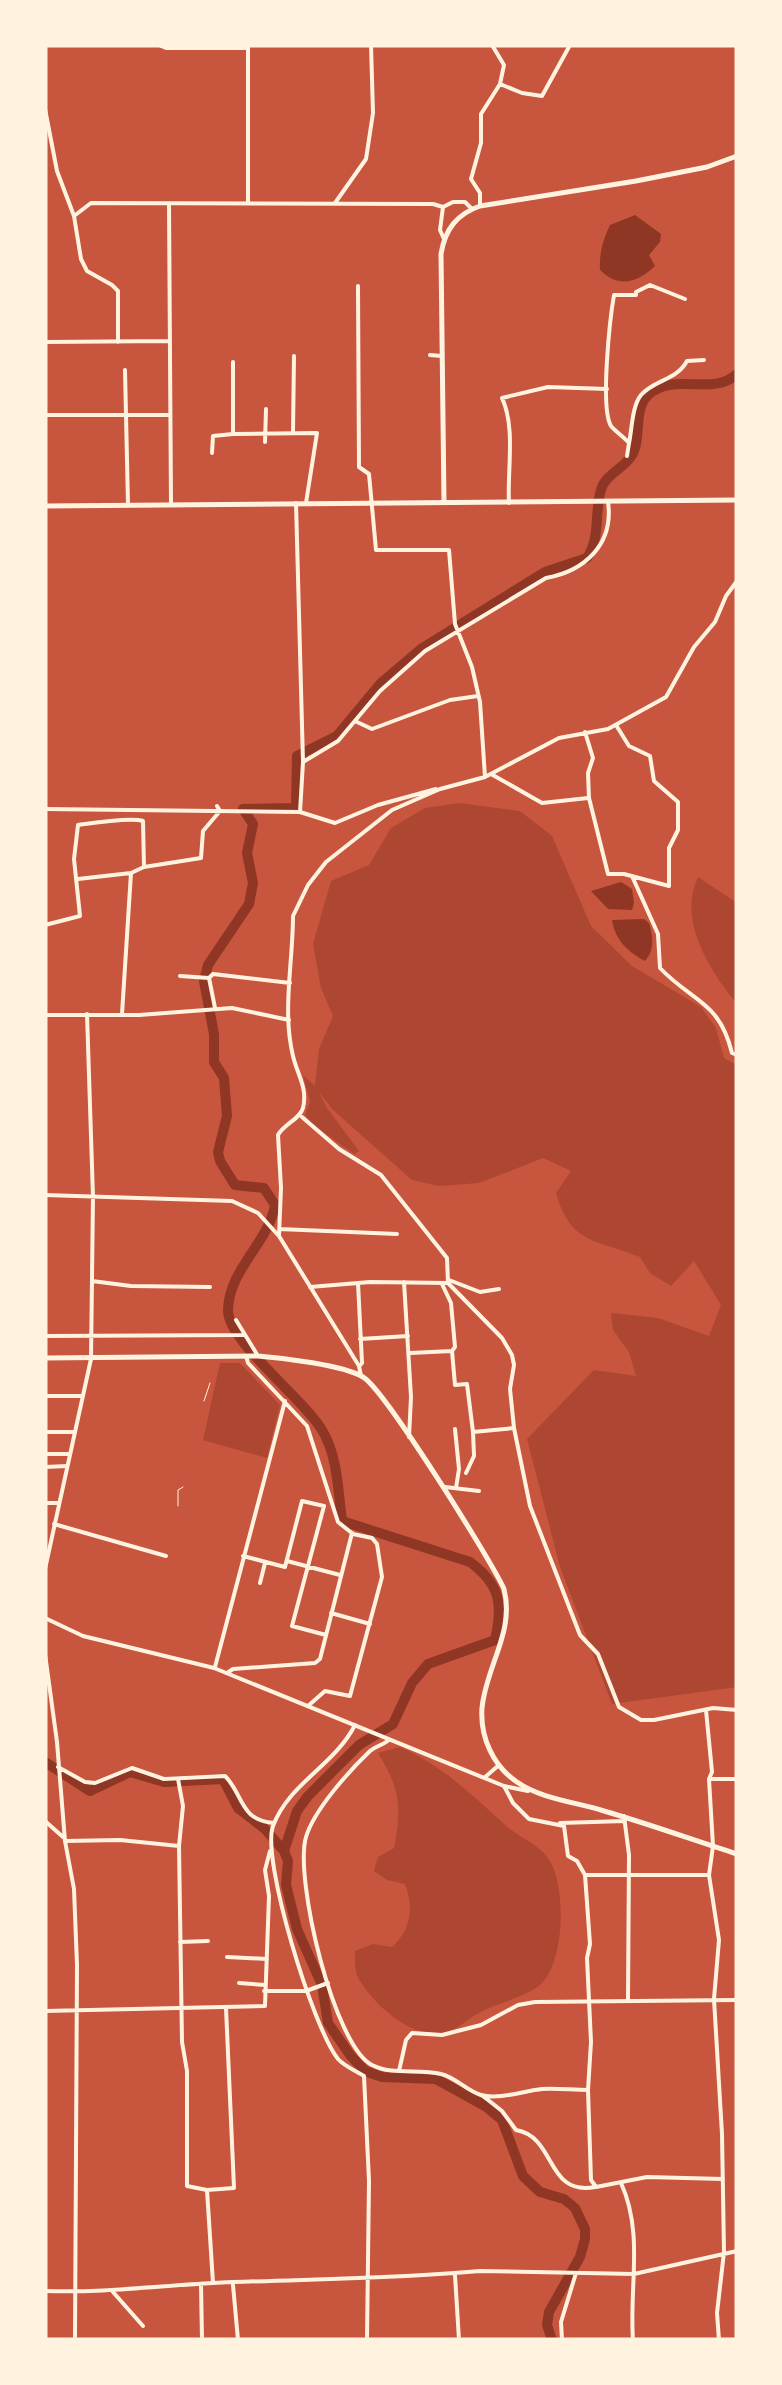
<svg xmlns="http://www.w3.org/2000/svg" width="782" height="2385" viewBox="0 0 782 2385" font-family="Commissioner,sans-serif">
<rect width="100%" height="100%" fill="#c8553d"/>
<!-- green -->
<path fill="#ae4732" d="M459,803L520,811L552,836L591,926L632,966L701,1007L716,1028L724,1058L737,1065V1687L612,1704L560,1567L527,1439L594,1370L636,1376L629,1352L613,1330L611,1313L658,1318L709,1336L721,1305L694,1261L671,1286L650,1273L640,1257C596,1239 571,1245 556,1193L571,1171L543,1158L479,1183L439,1186L412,1180L333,1110L319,1092L327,1108L359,1151L354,1154L312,1124L305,1115L310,1102L303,1075L315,1086L319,1049L333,1016L321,988L313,944L331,881L369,865L391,828L425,808Z
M698,877L737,903V1004C710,971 677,920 698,877Z
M220,1363H240L280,1405L267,1458L203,1440Z
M400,1747C441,1765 470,1793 503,1823C517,1837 540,1844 550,1861C566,1888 565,1961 541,1984C528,1996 495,2004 479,2013C465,2020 455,2033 439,2034C409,2036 375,2005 360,1981C354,1972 355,1961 355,1951L373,1944L392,1947C411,1930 414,1908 405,1884L387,1880L374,1871L378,1857L394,1848C402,1806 400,1789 378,1753Z"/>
<!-- water -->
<path fill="#8f3625" d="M635,215L661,234L660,242L649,255L655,266C638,282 619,289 600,270C599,253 603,240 610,225Z
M621,882L632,889L634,903L632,910L608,909L591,891Z
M644,919L649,923C653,936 655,950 645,961C628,952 615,940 612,920Z"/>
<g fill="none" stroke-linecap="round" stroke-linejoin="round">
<!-- river -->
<path stroke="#8f3625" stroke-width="10" d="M45,1762L90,1791L130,1772L164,1782L223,1779L238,1808L265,1829L284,1851
M552,2340L547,2325L549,2312L580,2257L585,2239V2229L575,2208L564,2199L540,2192L523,2176L502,2120L485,2106L436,2079L382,2077L365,2071L350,2055L328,2023L322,1985L297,1929L286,1885L288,1861L284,1851L297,1811L308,1796L359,1745L393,1724L412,1683L428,1664L495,1640C503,1605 501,1585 470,1562L342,1521C338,1492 338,1456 322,1430C305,1400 227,1341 228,1310C229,1269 269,1242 275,1205L264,1188L235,1185L220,1161L218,1152L227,1116L224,1078L214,1062V1034L204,981L208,965L249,904L253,883L247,853L253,824L243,809L296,808L297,756L337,736L381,683L421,649L545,572L587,558C601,537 594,513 601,490C605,474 624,469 632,455C642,438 633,409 648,395C675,371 712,397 737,374"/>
<!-- service -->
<path stroke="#fff3e0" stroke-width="1" d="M204,1401L210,1383
M178,1506V1490L183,1487"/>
<!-- minor -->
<path stroke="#fff3e0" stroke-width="4" d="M159,45L166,48H246
M492,45L504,65L500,84
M45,109L57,171L74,216L81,259L87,271L112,285L118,291V342
M248,203V45
M335,203L366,159L373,113L371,45
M169,204L171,504
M480,206V193L471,179L481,143V114L500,84L522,93L542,96L570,45
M74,216L91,203L433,204L443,207
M444,239L440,230L443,207L453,202H465L472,209
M358,286L359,467L369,474L376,550H449L455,624L472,667L480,702L485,777
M45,342L169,341
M430,355L442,356
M125,370L128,505
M45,415H169
M293,432L294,356
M233,434L317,433L306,503
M265,442L266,409
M629,443C632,429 632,406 641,395C655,379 676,381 687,361L704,360
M212,453L213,436L233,434V362
M627,456L629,443C625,438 615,431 611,426C600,408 610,318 614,295H636V292L650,285L685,299
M296,503L303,762L300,812
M509,503C507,471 516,428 502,398L548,387L607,389
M357,722L372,729L450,700L478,696
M585,732L593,758L588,773L589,798L608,874H624L669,886V848L678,830V802L654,781L650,756L629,746L616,725
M303,762L338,741L380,691L425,651L546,578C585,571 614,544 608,502
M491,774L542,803L588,798
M45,809L300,812L335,823L378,805L436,789
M632,876L658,934L660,968C692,1002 719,1000 732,1053L737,1055
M78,879L131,873
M45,925L80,916L74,859L78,825C92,823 131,817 143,821L144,867
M180,976L209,978
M215,1008L209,978L213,974L290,983
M87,1014L93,1197L91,1359
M122,1014L131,873L144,867L201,858L203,831L220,811L217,806
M45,1015H139L232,1008L289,1020
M302,1117L339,1149L381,1175L447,1258L448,1283
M45,1195L232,1201L258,1213L278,1235
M279,1229L397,1234
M449,1280L480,1292L499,1289
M92,1281L131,1286L210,1287
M404,1282L411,1397L409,1437
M358,1283L362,1363L359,1366
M442,1284L451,1303L455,1347L452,1351
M310,1287L370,1282L448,1283L502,1338L512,1355L514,1365L510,1389L514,1428L530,1506L580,1635L598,1654L619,1707L641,1720H654L713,1708L737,1710
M236,1320L258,1356
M45,1336L244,1335
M360,1339L408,1336
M410,1353L452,1351L455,1385L467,1384L473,1432L514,1428
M246,1356L248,1363L307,1426L338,1522L353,1534L372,1538L377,1544L382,1577L350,1696L325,1691L308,1706
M361,1376L359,1366L279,1236L281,1188L278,1135C284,1124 300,1119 303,1108C308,1088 297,1074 293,1056C282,1011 293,962 293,916L308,885L326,862L392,810L440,789L485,777L559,738L608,729L666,697L694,647L715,622L726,596L737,581
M45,1396H82
M455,1429L459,1469L456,1488
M45,1432H75
M45,1454H70
M45,1467L67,1466
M466,1473L474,1456L473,1432
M445,1487L479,1491
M45,1503H59
M243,1556L285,1567L302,1501L324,1506L292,1626L326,1635
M287,1561L340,1575
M260,1583L265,1563
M331,1613L370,1624
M45,1654L57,1742L65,1841L74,1889L77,1965L75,2340
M215,1667L285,1401
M227,1673L233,1669L315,1663L320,1659L352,1533
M706,1710L712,1772L709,1779L713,1846L709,1875L719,1940L714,1999L722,2134L724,2252L717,2313L719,2340
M355,1725C334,1766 289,1783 273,1826C261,1859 313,2028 338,2059C344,2066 356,2071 364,2076L369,2181L367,2340
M389,1740C383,1745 376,1746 370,1751C349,1771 314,1810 306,1837C294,1878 334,2046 372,2065C393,2076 419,2068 441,2074C455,2077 467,2091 481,2095C498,2100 524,2091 542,2089C557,2088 572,2090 588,2090
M58,1767L85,1782L95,1783L132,1768L164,1779L225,1776C244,1795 239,1820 274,1823
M178,1779L183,1806L179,1846
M709,1779H737
M504,1786L513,1803L529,1819L564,1826L568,1856L577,1861L585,1875L590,1944L587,1958L591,2042L588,2090L591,2180L596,2187L647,2177L723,2179
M624,1816L629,1855L628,2000
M45,1821L63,1837
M560,1823L625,1821
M65,1841L120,1840L179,1846L182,2042L187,2071V2186L207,2190L213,2283
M585,1875H709
M180,1942L208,1941
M227,1957L267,1959
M239,1983L265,1985
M264,1991H306L328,1983
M45,2011L265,2006L269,1896L265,1870L270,1851
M399,2071L406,2040L412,2033L442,2035L481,2025L518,2005L535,2002L737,2000
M483,2096L502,2111L516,2130C557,2137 545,2196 595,2187
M621,2183C644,2233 629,2287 633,2340
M207,2190L234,2188L226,2008
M455,2275L459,2340
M201,2285L202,2340
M233,2285L238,2340
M45,2291C102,2293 157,2286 213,2283C302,2279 392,2279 480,2271L634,2274L737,2251
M113,2292L143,2326
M562,2340L561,2322L576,2273"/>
<!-- tertiary -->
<path stroke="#fff3e0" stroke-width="4" d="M54,1524L166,1556
M45,1569L91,1359
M45,1618L83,1636L214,1668L504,1786L528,1791
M484,1778L499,1765"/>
<!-- primary -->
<path stroke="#fff3e0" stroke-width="5" d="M444,502L441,254C445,229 457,214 480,206L636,181L707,167L737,156
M45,506L737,500
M45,1358L258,1356C283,1358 343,1365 363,1377C384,1389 491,1560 504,1589C515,1632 486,1666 482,1708C480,1737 493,1766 517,1782C541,1799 576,1802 604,1811C649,1824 693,1840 737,1854"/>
</g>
<!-- border -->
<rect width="782" height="2385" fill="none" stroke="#fff3e0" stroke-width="95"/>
</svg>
